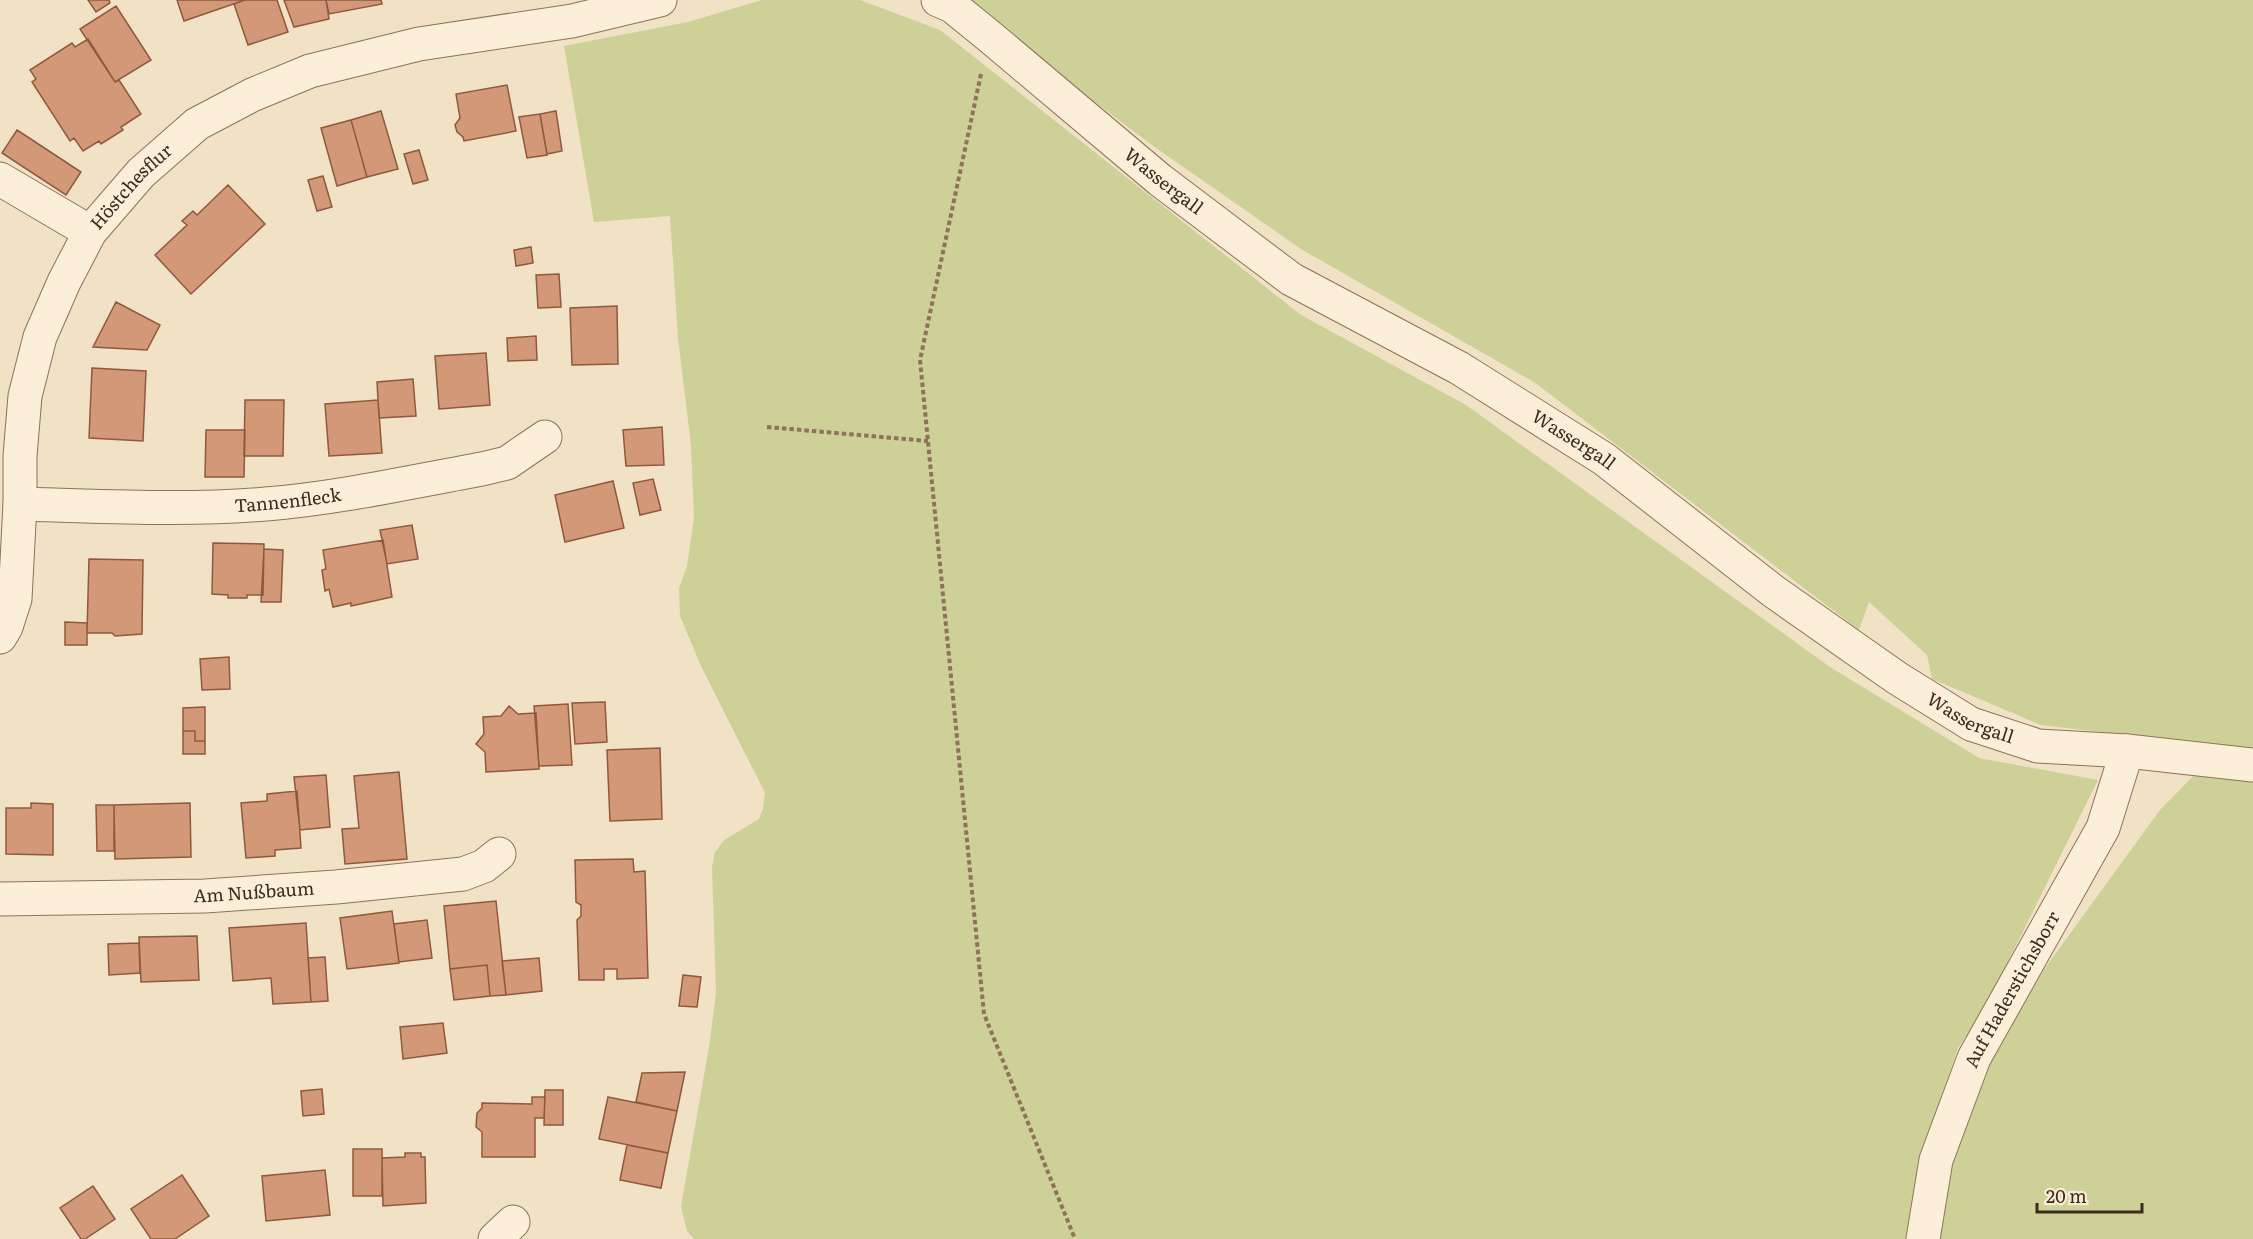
<svg xmlns="http://www.w3.org/2000/svg" width="2253" height="1239" viewBox="0 0 2253 1239" font-family="Literata,serif">
<rect width="100%" height="100%" fill="#f1e1c5"/>
<!-- green -->
<path fill="#cdd197" d="M762,0H860L940,30L1301,315L1466,405L1830,667L1979,758L2098,780L1986,1006L1958,1048L1922,1153L1909,1239H694L687,1231L681,1206L709,1047L716,993L712,867L715,852L724,840L759,819L763,808L765,793L701,666L680,616L679,588L687,566L694,518L691,445L678,338L670,216L594,222L564,46L688,22Z
M959,0H2253V750L2041,725L1932,679L1927,655L1869,602L1859,630L1534,382L1301,249L1156,148Z
M2197,772L2253,780V1239H1937L1947,1164L1998,1039L2045,968L2160,810Z"/>
<!-- building -->
<path fill="#d29878" stroke="#8f593d" stroke-width="1.5" d="M88,0H109L110,3L96,12Z
M177,0H245L184,21Z
M245,0H277L288,32L248,45L234,4Z
M284,0H326L329,19L294,27Z
M326,0H381L382,4L329,14Z
M116,6L151,60L115,82L80,29Z
M88,39L115,82L119,80L141,114L121,127L123,130L101,144L99,141L83,151L74,138L70,141L32,82L36,79L30,70L72,43L75,47Z
M507,85L516,131L464,141L463,137L457,132L455,125L460,118L456,94Z
M381,111L398,169L367,177L351,120Z
M556,111L562,151L547,154L540,114Z
M540,114L547,155L527,158L519,117Z
M351,120L367,177L337,186L321,128Z
M17,130L81,172L66,195L2,153Z
M419,150L428,180L413,184L404,154Z
M323,176L332,207L317,211L308,180Z
M228,185L265,224L191,294L155,255L187,225L182,221L193,211L197,215Z
M531,247L533,263L516,266L514,250Z
M559,274L561,307L538,308L536,275Z
M116,302L160,325L147,350L93,347Z
M617,306L618,364L572,365L570,308Z
M536,336L537,360L508,361L507,338Z
M486,353L490,405L439,409L435,356Z
M92,368L146,371L143,441L89,438Z
M413,379L416,416L379,418L377,382Z
M245,400H284L283,456H244Z
M378,400L382,453L329,456L325,404Z
M662,427L664,465L626,466L623,430Z
M206,430H245L244,477H205Z
M653,479L661,510L640,515L633,483Z
M613,481L624,528L565,542L555,495Z
M412,525L418,559L387,564L380,530Z
M383,540L392,597L351,606V603L333,607L329,589L325,591L322,570L326,569L323,550Z
M213,543L264,544L263,595H247V598H228V595L212,594Z
M264,549L283,550L281,602H261Z
M89,559L143,560L142,634L115,636L112,633H87Z
M65,622L87,623V645H65Z
M229,657L230,689L202,690L200,659Z
M605,702L607,742L575,744L572,703Z
M568,704L572,765L539,766L534,706Z
M509,706L518,714L536,713L539,769L486,772L485,752L476,744L484,734L483,717L501,716Z
M205,707V741H195V731H183V708Z
M183,731H195V741H205V754H183Z
M660,748L662,819L610,821L607,750Z
M399,772L407,859L345,864L342,829L359,828L354,776Z
M326,775L330,827L300,830L294,777Z
M297,791L301,848L275,850V856L246,858L241,803L267,801V794Z
M31,803L53,804V855L6,854V808H31Z
M190,803L191,857L115,859L114,805Z
M96,805H114V851H97Z
M633,859L634,872L645,871L648,978L617,979V969H604V980H579L577,920L581,916V905L576,902L575,860Z
M496,901L506,995L490,996L487,965L450,969L444,906Z
M392,911L399,963L347,969L340,918Z
M427,920L432,958L399,962L394,924Z
M306,923L311,1002L273,1004L271,978L233,981L229,928Z
M197,936L199,980L141,982L139,937Z
M139,943L140,973L109,975L108,944Z
M325,957L328,1001L311,1002L308,958Z
M539,958L542,991L506,995L502,961Z
M487,965L490,996L454,1000L450,969Z
M683,975L701,977L697,1007L679,1006Z
M443,1023L447,1053L403,1059L400,1027Z
M685,1072L677,1111L636,1102L642,1073Z
M322,1089L324,1114L303,1116L301,1091Z
M545,1090H563V1125H544Z
M532,1097H545L544,1118H535V1157H482V1132L476,1127L477,1113L482,1108V1103L532,1104Z
M608,1097L677,1111L668,1153L599,1139Z
M627,1145L668,1153L661,1188L620,1180Z
M353,1149H382V1196H353Z
M405,1153H421V1157H425L426,1203L383,1206L382,1158L405,1157Z
M325,1170L330,1215L266,1221L262,1176Z
M182,1175L209,1216L175,1239H151L131,1209Z
M93,1186L115,1219L85,1239H81L60,1208Z"/>
<g fill="none" stroke-linecap="round" stroke-linejoin="round">
<defs>
<g id="minor">
<path id="s1" d="M938,0L952,6L989,36L1160,180L1291,279L1459,368L1604,459L1773,591L1897,678L1971,724L2038,746L2127,751L2253,765"/>
<path d="M0,179L90,232"/>
<path id="s2" d="M20,504C102,506 185,511 266,504C339,498 410,482 482,469L507,463L545,437"/>
<path id="s3" d="M0,637L6,627L15,599L20,504V456L25,396L40,337L64,282L90,232L141,173L197,124L252,95L310,71L419,44L572,21L660,0"/>
<path id="s4" d="M0,899L205,896L336,887L463,874L484,866L499,854"/>
<path d="M495,1239L513,1222"/>
<path id="s5" d="M1923,1239L1936,1160L1974,1058L2103,828L2127,751"/>
</g>
</defs>
<!-- minor casing -->
<use href="#minor" stroke="#8e7259" stroke-width="35"/>
<!-- path -->
<path stroke="#8e7259" stroke-width="4" stroke-dasharray="4.5 3" stroke-linecap="butt" d="M981,74L920,360L984,1014L1075,1239
M767,427L928,441"/>
<!-- minor -->
<use href="#minor" stroke="#fbefd9" stroke-width="33"/>
</g>
<g text-anchor="middle" stroke-width="6" stroke-linejoin="round" paint-order="stroke">
<!-- street labels -->
<g font-size="18" fill="#3d2b1e" stroke="#f8ecd5">
<text dy="6" stroke="none"><textPath href="#s1" startOffset="290">Wassergall</textPath></text>
<text dy="6" stroke="none"><textPath href="#s3" startOffset="483">Höstchesflur</textPath></text>
<text dy="6" stroke="none"><textPath href="#s1" startOffset="776">Wassergall</textPath></text>
<text dy="6" stroke="none"><textPath href="#s2" startOffset="268">Tannenfleck</textPath></text>
<text dy="6" stroke="none"><textPath href="#s1" startOffset="1262">Wassergall</textPath></text>
<text dy="6" stroke="none"><textPath href="#s4" startOffset="254">Am Nußbaum</textPath></text>
<text dy="6" stroke="none"><textPath href="#s5" startOffset="267">Auf Haderstichsborr</textPath></text>
</g>
</g>
<!-- scale -->
<path d="M2037 1203v9h105v-9" fill="none" stroke="#3d2b1e" stroke-width="3"/>
<text x="2046" y="1203" font-size="18" fill="#3d2b1e" stroke="#f8ecd5" stroke-width="4.5" paint-order="stroke">20 m</text>
</svg>
